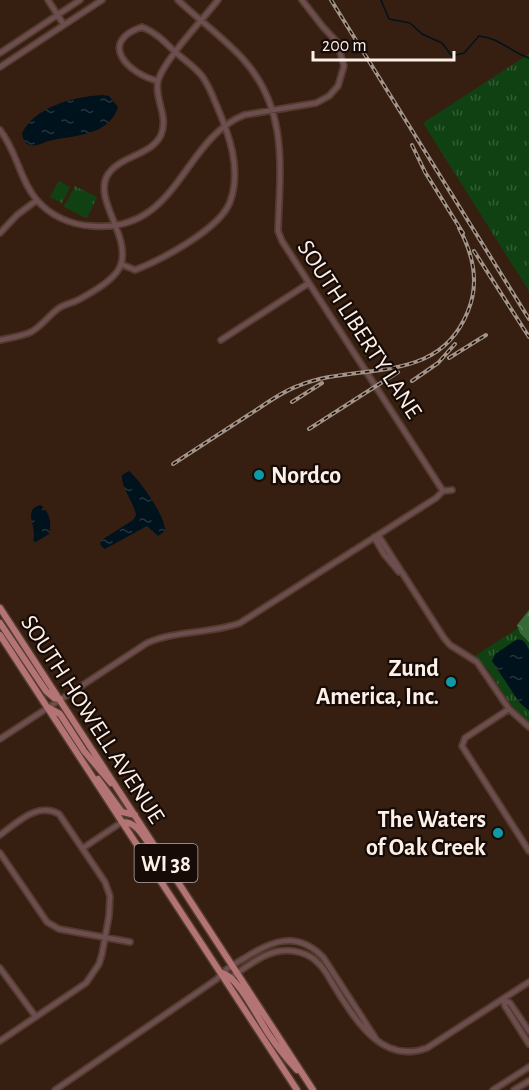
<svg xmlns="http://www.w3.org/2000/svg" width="529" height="1090" viewBox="0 0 529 1090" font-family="'Alegreya Sans',sans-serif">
<defs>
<pattern id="grass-tufts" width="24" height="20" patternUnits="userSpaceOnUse" patternTransform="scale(1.5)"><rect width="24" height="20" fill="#104113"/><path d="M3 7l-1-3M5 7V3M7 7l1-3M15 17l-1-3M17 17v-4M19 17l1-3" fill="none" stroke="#345d35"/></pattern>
<pattern id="forest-crowns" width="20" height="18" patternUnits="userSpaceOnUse" patternTransform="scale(1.5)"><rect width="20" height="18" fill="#366937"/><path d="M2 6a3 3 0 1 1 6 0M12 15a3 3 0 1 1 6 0" fill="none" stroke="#547f54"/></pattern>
<pattern id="water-ripples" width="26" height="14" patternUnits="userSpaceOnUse" patternTransform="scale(1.5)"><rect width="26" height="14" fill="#00121c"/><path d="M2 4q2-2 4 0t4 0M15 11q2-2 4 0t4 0" fill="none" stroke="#26353d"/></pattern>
</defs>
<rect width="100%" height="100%" fill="#361f10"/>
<!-- grass -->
<path fill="url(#grass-tufts)" d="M529,54V291L423,123Z
M59,181L70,187L62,203L50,197Z
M75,186L97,197L87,218L64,207Z
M529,621V723L511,705L486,667L475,656Z"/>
<!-- forest -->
<path fill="url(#forest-crowns)" d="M529,610V642L520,633L517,625Z"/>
<!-- water -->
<path fill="url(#water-ripples)" d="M102,95L109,96L118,107C109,135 78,135 53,140C46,141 37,147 30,145C24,143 23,139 22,133C36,106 73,97 102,95Z
M129,471C140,480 166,517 165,531L158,536L147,526L105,549L101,546L100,541L133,520L136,515C134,502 121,489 122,475Z
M41,505C50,514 52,522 49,534L34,543C33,540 34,537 34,534C34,523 24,508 41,505Z
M516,640C524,638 526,644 529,650V711L519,702L492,661L495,654Z"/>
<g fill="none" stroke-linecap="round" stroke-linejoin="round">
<!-- stream -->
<path stroke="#00121c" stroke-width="1.5" d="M381,0L389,19L410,23L422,34L442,43L452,56L464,53L479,36C500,38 510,52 529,58"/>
<defs>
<path id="minor" d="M48,0L64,25
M178,0C199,20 224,38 243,59C289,110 280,169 278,231L282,241L443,491
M0,53L80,0
M0,67L102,0
M0,130C17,152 20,180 36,199C50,216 71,225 92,226C179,233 181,141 244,115L316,103L329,96L338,86L344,66L337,42L323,27L302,0
M0,233L17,215L37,200
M121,264L135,270C161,260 220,229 230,202C242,169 229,134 216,104C212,94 208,84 202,76C194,66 183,59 174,51C164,41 155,32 142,27C97,42 128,74 158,81
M0,340C10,338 22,336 31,332C42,326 49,315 59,308C65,304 73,303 80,299C92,292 117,279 121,264C130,235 94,200 107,176C118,156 151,156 161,135C169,116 154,99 158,81C163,61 204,18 218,0
M221,340L309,283
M378,535L444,638L450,645L477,662L509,709L529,727
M374,537L384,554L399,572
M509,709L465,738L462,746L529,851
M0,739L147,643C176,630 210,634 240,623L436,498L443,491L452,490
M0,835C18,822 37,802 59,814L105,882L110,896L109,916L102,954L99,964L86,983L0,1041
M83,848L122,822
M0,853L47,922L59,929L130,942
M0,968L36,1017
M228,979C244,969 261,954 280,951C293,949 309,953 318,963C325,969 329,978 334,986C355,1019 381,1065 427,1048L529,982
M503,999L505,1006L529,1044
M503,999L510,1003L529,1031
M55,1090L217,979C223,970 233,965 243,959C271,941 296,930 323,957L376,1039
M493,1090L529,1067
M514,1090L529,1081"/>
<path id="major" d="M0,608L313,1090
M0,623L46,691L54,698L60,699
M0,635L297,1090
M47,707L60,714L84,751L111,783
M98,779L122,812L135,815
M122,822C139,821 145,842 157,854
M222,973C239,977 259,1021 270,1036C278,1048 287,1059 297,1070"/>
</defs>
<!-- minor casing -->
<use href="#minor" stroke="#523c2e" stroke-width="8"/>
<!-- major casing -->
<use href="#major" stroke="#523c2e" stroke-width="9"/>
<!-- minor -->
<use href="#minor" stroke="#6d4d4e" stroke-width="4.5"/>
<!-- major -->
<use href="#major" stroke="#b47375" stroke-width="6"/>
<defs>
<path id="rail" d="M331,0L529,319
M412,145L425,172L463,233
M474,251L529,337
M449,358L486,335
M412,381L438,363L455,344
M292,402L322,383
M309,429L398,372
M173,464C199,447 225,430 250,414C266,404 281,392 298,386C358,361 438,387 468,311C480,282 473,254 459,228"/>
</defs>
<!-- rail casing -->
<use href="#rail" stroke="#a49388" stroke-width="4"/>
<!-- rail -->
<use href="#rail" stroke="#160b06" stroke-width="1.5" stroke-dasharray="4.5" stroke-linecap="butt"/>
</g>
<!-- markers -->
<g fill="#0f9aa8" stroke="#160b06" stroke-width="2">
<circle cx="259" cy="475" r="6"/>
<circle cx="451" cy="682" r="6"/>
<circle cx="498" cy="833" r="6"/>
</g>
<g text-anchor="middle" stroke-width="4.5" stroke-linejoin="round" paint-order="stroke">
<!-- shield labels -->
<rect fill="#160b06" stroke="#b8aba4" stroke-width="1.5" x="134.5" y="844" width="63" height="38" rx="4.5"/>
<g font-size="22" font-weight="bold" fill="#fdf0e8">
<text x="166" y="871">WI 38</text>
</g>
<!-- street labels -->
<g font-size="24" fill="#fdf0e8" stroke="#160b06">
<text transform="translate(360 329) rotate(57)" y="8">SOUTH LIBERTY LANE</text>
<text transform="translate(93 719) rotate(57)" y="8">SOUTH HOWELL AVENUE</text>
</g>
<!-- poi labels -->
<g font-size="24" font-weight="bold" fill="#fdf0e8" stroke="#160b06" text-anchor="end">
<text x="271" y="483" text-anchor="start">Nordco</text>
<text x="439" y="676">Zund<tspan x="439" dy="28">America, Inc.</tspan></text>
<text x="486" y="827">The Waters<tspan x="486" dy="28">of Oak Creek</tspan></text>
</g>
</g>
<!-- scale -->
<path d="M313 51v9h141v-9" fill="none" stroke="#fdf0e8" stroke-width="3"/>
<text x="322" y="51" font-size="18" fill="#fdf0e8" stroke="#160b06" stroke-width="4.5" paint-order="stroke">200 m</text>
</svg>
